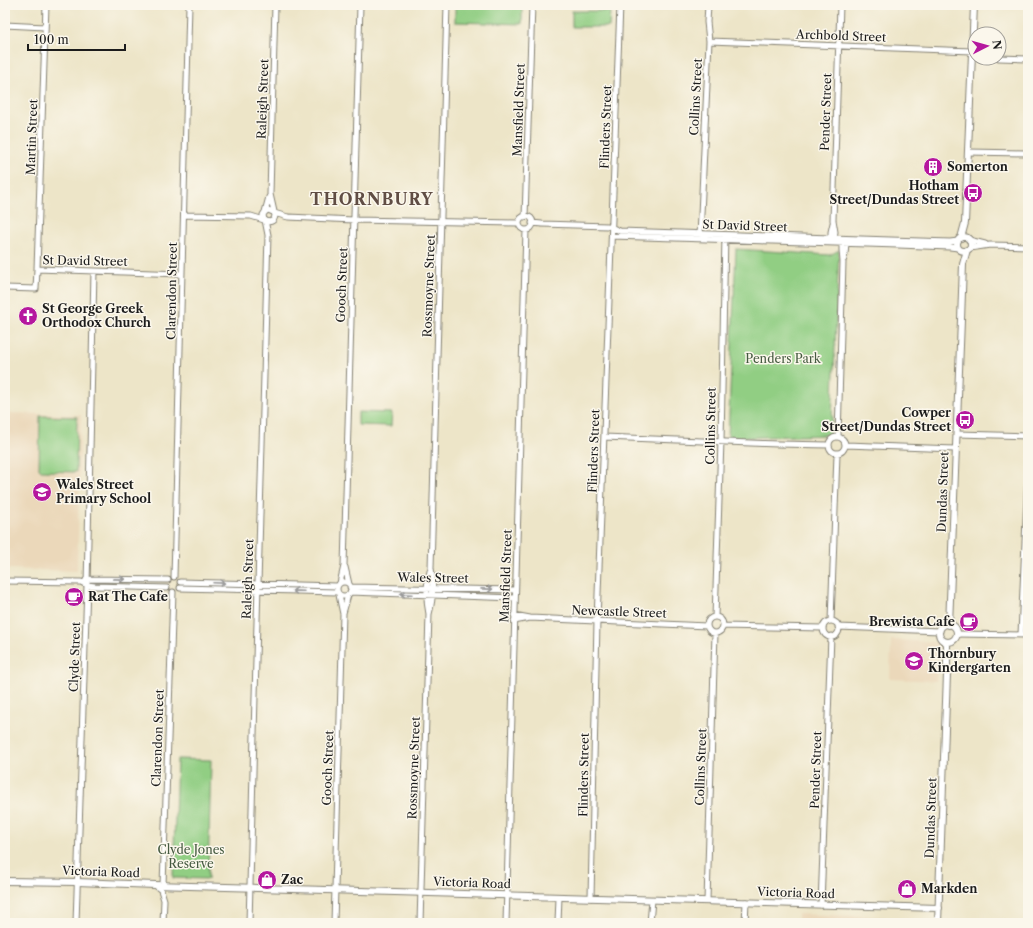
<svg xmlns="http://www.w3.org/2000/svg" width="1033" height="928" viewBox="0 0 1033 928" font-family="'Libre Caslon Text',serif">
<rect width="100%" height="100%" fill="#fbf7ec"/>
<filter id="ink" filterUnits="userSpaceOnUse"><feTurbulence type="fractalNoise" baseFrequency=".025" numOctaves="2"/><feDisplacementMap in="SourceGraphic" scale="8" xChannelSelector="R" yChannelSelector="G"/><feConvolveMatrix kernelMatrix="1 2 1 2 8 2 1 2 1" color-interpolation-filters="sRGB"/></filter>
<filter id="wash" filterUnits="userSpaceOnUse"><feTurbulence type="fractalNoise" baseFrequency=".012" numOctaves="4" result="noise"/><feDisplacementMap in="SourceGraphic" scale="16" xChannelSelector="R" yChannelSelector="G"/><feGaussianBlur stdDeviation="0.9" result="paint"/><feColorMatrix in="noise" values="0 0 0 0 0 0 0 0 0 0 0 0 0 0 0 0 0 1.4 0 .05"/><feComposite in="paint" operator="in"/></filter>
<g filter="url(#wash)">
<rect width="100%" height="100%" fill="#ede5c8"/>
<!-- built -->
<path fill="#ebd8ba" d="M5,413L81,415L77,571L5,569Z
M891,640L938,642L936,681L890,679Z
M798,914L886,917V923H798Z"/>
<!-- green -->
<path fill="#91ce83" stroke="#567550" d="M455,5H522V24L455,22Z
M572,11H610L609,27H572Z
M736,249L830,255L839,250L832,421L830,435L728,438Z
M358,412L392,413L391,426L358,425Z
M40,416L77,417L76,472L41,471L39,469Z
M177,759L211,760L208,879L173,878Z"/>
</g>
<g filter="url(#ink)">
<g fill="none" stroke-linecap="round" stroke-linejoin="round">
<defs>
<path id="minor" d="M5,25L45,27
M709,41L972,51
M999,58L1028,59
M968,152L1028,153
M265,212L269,197
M273,212L268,210L265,212L263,215L264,220C269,223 274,222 275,216L270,194L275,5
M274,213L288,217L354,220L519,223
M184,215L251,216L264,220
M519 223a7 7 0 1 1 14 0a7 7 0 1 1-14 0Z
M525,217L532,5
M532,223L542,224L608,226L620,231L950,242L958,241
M612,236L898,245L950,247L958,248
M700,236L709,41L707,22L708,5
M831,240V232L833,223
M969,240L985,244
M833,241L835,232L833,220L840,5
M970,248L990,245L1028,246
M844,259C845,253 847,247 845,241
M37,269L182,274
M5,288L36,289L37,269L46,5
M957,434L1028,436
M829 445a8 8 0 1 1 16 0a8 8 0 1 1-16 0Z
M604,437L778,444L829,445
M838,437L843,262L842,250V243L843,240
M846,445L955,449
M345,567L349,584
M174,577L189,5
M86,580L87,579L168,580
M5,581L81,582L87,585L95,586L167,588
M337 589a7 7 0 1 1 14 0a7 7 0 1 1-14 0Z
M180,582L337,586
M340,583L344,566L360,5
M350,587L515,590
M180,588L337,592
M350,592L515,598
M343,613L348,595
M429,614C433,599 434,584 431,568L447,5
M514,615L530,618
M715,617L721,441L725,235
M707 625a8 8 0 1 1 16 0a8 8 0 1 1-16 0Z
M514,621L530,618L707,626
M831,621L837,454
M823 629a8 8 0 1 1 16 0a8 8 0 1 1-16 0Z
M723,626L823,628
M838,627L940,631
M957,634L1028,635
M1021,635L1028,472
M155,885L161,890L164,900L163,923
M163,885L173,592
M591,898L597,621L620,5
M707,901L715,633
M821,905L831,636
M76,923L87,585L94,271
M249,923L258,584L268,235L265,220
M334,923L343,614L339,595
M420,923L429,614C426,600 426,585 430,571
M506,923L526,230
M558,923L559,897
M650,923L652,900
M745,923L746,902"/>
<path id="tertiary" d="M957 244a7 7 0 1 1 14 0a7 7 0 1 1-14 0Z
M961,238L965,223L974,5
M939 633a9 9 0 1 1 18 0a9 9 0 1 1-18 0Z
M949,625L961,320L963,264L967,250
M5,881L77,882L155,885L939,908
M938,923L947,674V642"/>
</defs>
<!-- minor casing -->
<use href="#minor" stroke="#848072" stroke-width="7"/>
<!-- tertiary casing -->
<use href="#tertiary" stroke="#848072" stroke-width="8"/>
<!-- minor -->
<use href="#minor" stroke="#fff" stroke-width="5"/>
<!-- tertiary -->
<use href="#tertiary" stroke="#fff" stroke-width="6"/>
</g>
<!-- one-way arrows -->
<defs><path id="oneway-shaft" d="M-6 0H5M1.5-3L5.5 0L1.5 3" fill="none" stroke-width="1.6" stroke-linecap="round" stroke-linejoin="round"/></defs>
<g stroke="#999">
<use href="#oneway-shaft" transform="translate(119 579) rotate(1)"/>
<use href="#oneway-shaft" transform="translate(219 583) rotate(2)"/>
<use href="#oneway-shaft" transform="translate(487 589) rotate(1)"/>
<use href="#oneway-shaft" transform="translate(298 591) rotate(-178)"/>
<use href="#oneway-shaft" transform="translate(406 594) rotate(-178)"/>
</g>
</g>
<!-- icons -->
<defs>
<symbol id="building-disc" viewBox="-11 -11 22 22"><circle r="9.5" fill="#b5179e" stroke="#fbf7ec"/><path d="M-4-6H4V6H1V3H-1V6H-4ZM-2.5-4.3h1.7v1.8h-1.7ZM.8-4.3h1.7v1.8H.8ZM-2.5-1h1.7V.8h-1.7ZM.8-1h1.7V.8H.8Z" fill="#fff"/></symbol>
<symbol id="bus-disc" viewBox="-11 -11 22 22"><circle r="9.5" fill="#b5179e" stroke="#fbf7ec"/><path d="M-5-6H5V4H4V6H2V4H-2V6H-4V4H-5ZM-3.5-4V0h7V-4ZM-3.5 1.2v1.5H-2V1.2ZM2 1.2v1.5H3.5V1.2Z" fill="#fff"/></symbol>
<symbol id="church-disc" viewBox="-11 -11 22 22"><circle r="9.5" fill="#b5179e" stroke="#fbf7ec"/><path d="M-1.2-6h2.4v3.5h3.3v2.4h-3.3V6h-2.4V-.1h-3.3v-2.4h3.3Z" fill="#fff"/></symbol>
<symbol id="school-disc" viewBox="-11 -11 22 22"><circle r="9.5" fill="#b5179e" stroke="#fbf7ec"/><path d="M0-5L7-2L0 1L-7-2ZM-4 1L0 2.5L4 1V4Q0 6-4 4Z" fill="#fff"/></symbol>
<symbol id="cafe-disc" viewBox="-11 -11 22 22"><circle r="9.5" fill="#b5179e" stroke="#fbf7ec"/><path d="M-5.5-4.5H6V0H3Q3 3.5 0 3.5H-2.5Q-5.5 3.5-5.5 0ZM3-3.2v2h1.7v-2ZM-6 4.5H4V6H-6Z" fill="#fff"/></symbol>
<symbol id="shop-disc" viewBox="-11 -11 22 22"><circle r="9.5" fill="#b5179e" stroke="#fbf7ec"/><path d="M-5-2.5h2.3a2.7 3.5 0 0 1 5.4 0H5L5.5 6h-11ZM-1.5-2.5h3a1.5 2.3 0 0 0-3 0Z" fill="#fff"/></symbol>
</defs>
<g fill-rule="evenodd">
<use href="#building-disc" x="922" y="156" width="22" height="22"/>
<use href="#bus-disc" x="962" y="182" width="22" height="22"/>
<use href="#church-disc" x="17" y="305" width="22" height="22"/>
<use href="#bus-disc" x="954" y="409" width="22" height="22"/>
<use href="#school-disc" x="31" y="481" width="22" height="22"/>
<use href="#cafe-disc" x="63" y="586" width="22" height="22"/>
<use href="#cafe-disc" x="958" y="611" width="22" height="22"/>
<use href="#school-disc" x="903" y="650" width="22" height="22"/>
<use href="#shop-disc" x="256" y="869" width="22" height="22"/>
<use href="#shop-disc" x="896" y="878" width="22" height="22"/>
</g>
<g text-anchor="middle" stroke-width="3" stroke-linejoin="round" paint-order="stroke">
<!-- street labels -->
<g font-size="12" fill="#1c1c1c" stroke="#fbf7ec">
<text transform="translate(841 36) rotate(2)" y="4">Archbold Street</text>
<text transform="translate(696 97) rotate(-87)" y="4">Collins Street</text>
<text transform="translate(263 99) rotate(-88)" y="4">Raleigh Street</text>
<text transform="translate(519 110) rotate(-88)" y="4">Mansfield Street</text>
<text transform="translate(826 112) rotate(-88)" y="4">Pender Street</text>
<text transform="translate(606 127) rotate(-88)" y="4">Flinders Street</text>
<text transform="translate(32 137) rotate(-88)" y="4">Martin Street</text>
<text transform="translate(745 226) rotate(2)" y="4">St David Street</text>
<text transform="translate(85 261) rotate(1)" y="4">St David Street</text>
<text transform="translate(342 285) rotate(-88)" y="4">Gooch Street</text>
<text transform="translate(429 286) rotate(-88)" y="4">Rossmoyne Street</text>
<text transform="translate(172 291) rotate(-89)" y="4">Clarendon Street</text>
<text transform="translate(711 426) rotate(-89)" y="4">Collins Street</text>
<text transform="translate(594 451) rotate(-88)" y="4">Flinders Street</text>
<text transform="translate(943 492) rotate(-88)" y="4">Dundas Street</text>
<text transform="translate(506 576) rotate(-88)" y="4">Mansfield Street</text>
<text transform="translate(433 578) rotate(1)" y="4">Wales Street</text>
<text transform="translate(248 579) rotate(-88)" y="4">Raleigh Street</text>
<text transform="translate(619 612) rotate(2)" y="4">Newcastle Street</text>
<text transform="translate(75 657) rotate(-88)" y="4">Clyde Street</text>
<text transform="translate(158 738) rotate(-88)" y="4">Clarendon Street</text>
<text transform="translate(701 767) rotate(-88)" y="4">Collins Street</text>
<text transform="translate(328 768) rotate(-88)" y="4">Gooch Street</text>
<text transform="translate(414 768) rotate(-88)" y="4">Rossmoyne Street</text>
<text transform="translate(816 770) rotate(-88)" y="4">Pender Street</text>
<text transform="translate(584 775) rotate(-89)" y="4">Flinders Street</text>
<text transform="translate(931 818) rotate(-88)" y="4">Dundas Street</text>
<text transform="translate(101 872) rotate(2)" y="4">Victoria Road</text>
<text transform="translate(472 883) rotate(2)" y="4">Victoria Road</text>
<text transform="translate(796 893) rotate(2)" y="4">Victoria Road</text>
</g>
<!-- poi labels -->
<g font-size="12" font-weight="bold" fill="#1c1c1c" stroke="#fbf7ec" text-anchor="start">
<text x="947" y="171">Somerton</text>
<text x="959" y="190" text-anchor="end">Hotham<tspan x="959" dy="14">Street/Dundas Street</tspan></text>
<text x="42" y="313">St George Greek<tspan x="42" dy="14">Orthodox Church</tspan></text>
<text x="951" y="417" text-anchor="end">Cowper<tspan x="951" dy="14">Street/Dundas Street</tspan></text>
<text x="56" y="489">Wales Street<tspan x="56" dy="14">Primary School</tspan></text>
<text x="88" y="601">Rat The Cafe</text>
<text x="955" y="626" text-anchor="end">Brewista Cafe</text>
<text x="928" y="658">Thornbury<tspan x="928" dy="14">Kindergarten</tspan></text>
<text x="281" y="884">Zac</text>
<text x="921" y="893">Markden</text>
</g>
<!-- park labels -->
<g font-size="12" fill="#455a40" stroke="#fbf7ec">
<text x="783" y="363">Penders Park</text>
<text x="191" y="854">Clyde Jones<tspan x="191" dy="14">Reserve</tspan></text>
</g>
<!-- district labels -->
<g font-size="16" font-weight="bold" letter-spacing="1" fill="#604d44" stroke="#fbf7ec">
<text x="372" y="205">THORNBURY</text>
</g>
</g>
<!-- margin -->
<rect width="1033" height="928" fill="none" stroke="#fbf7ec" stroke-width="20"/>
<!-- north arrow -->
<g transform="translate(987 46) rotate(84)"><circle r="19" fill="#fbf7ec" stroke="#a29f99"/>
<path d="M0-3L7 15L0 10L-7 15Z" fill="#b5179e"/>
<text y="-6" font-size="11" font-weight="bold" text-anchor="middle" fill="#1c1c1c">N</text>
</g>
<!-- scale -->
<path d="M28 44v6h97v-6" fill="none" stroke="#1c1c1c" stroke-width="2"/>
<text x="34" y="44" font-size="12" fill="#1c1c1c" stroke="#fbf7ec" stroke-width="3" paint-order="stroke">100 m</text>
</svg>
